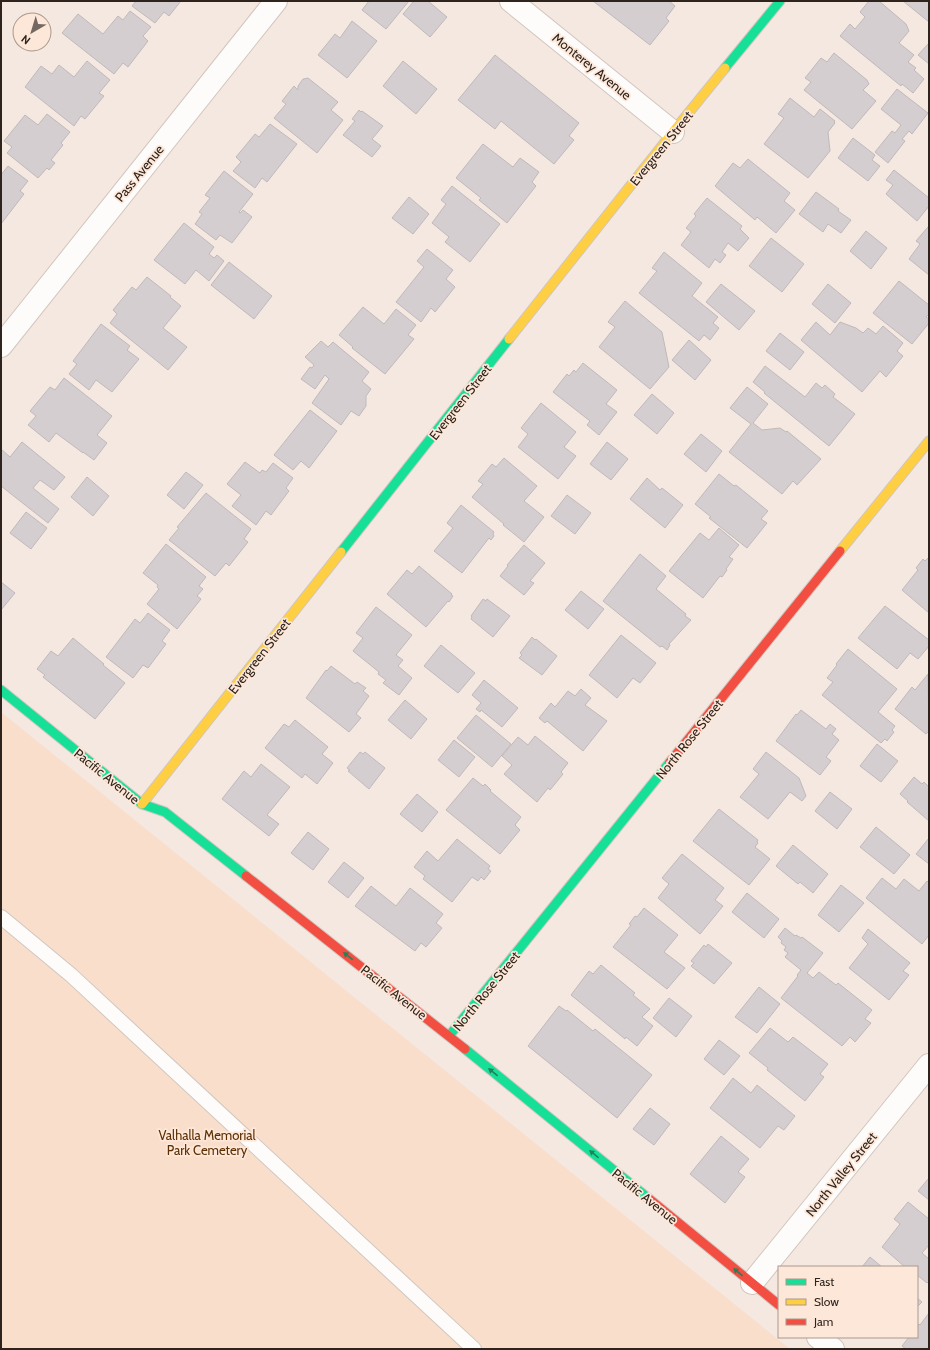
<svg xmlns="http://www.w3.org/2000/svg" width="930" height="1350" viewBox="0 0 930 1350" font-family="Cabin,sans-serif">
<rect width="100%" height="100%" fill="#f5e8e0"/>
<!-- green -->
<path fill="#f8decb" d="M1,712L790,1349H1Z"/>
<!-- building -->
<path fill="#d5ced0" stroke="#c0b9bb" d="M136,1H181L169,16L164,12L155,23L132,6Z
M369,1H409L386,29L362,10Z
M414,1H428L447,17L430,37L403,14Z
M593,1H669L675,6L666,18L669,21L650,45Z
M869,1H879L906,24L909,31L899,43L914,55L908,62L916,68L914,70L924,79L913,93L902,84L901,86L840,36L850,24L855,29L865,17L860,12Z
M903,1H929V22Z
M130,11L151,27L143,36L148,41L128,67L123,63L114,74L62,33L78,14L103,34L118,16L123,20Z
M352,21L377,41L347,78L318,55L335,34L340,38Z
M929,43V64L918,55Z
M834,53L867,80L869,84L863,90L876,101L852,129L804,90L811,82L805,78L821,58L827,62Z
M495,55L579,123L569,136L574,140L554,164L501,121L495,129L458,100Z
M87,61L110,80L99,93L104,96L85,119L81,116L74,126L25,87L41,66L52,74L59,65L74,77Z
M403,61L437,89L416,114L383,86Z
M308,78L338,102L331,110L343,120L317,153L274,118L286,104L282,101L294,86L298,90V86L303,79Z
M897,89L928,113L912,134L909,131L902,139L905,141L888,163L875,152L892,131L895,133L901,125L881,109Z
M790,98L814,117L820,109L835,121L834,122L835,123L828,132L830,151L808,178L764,144L784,118L778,114Z
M359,110L361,112L362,111L383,126L372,139L381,146L372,157L343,135L355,121L352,119Z
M47,114L70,132L61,143L63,145L51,160L55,163L49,170L47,168L38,178L7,153L12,147L4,141L25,115L38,125Z
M270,124L297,144L267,182L262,178L255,188L233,171L241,162L236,157L255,134L259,137Z
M853,138L875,155L872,160L880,166L868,181L838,158Z
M483,144L513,167L520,158L539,172L532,182L536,186L507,223L479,200L481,198L456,178Z
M748,159L790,193L784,201L795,210L776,233L757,217L755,220L715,186L733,163L740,168Z
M8,166L28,181L20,191L24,194L1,224V175Z
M894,170L929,198V206L917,221L886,194L893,185L886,180Z
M224,171L253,194L239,212L240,213L243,210L252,217L232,243L220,235L216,240L195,224L202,214L199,212L210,198L205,195Z
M452,186L500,224L470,262L445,242L449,237L432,223L446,204L441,200Z
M816,192L839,209L838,211L851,220L841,233L828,224L823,232L799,214Z
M409,197L429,214L413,234L392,218Z
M707,198L742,226L740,229L749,238L738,251L728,243L722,252L726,255L720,263L715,259L709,268L681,245L691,232L686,228L696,216L694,214Z
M184,223L214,247L209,254L214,258L217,255L224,261L209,281L196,270L185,284L154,260Z
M928,227H929V275L909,259L920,244L916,241Z
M866,231L887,248L871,269L850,251Z
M771,238L804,264L782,292L749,266Z
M427,249L453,270L446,279L455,287L435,312L431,308L421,322L396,302L424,267L417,261Z
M664,252L702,283L692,296L718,317L713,323L719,328L710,340L704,335L699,341L639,293L657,271L652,268Z
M229,262L272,296L254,319L211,285Z
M147,277L171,296L170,297L181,306L163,328L187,347L168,370L110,323L117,314L113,310L132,287L136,290Z
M899,281L929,305V314L926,317L929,319V323L912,344L873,313Z
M721,284L755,311L739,330L706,302Z
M828,284L851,303L835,323L812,304Z
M625,301L662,332L669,367L650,389L599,347L615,327L608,322Z
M363,307L384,324L396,309L416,325L408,335L414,339L385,374L352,348L353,347L339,335Z
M816,322L830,335L840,322L856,328L863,333L868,328L876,334L883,326L903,343L897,351L903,356L886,377L880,371L862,392L801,340Z
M101,324L130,346L127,350L139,359L112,392L96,380L89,390L69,374L77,364L73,361Z
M780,333L804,352L790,370L766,351Z
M689,340L711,360L695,380L672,360Z
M321,341L328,347L333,342L369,372L362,381L371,389L366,396V406L359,416L351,411L341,425L312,403L329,379L325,375L315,389L301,379L310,367L312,368L314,365L305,357Z
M583,363L617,390L606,404L617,412L599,435L587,425L590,421L553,392L567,374L569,376L574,370L576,372Z
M765,366L805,397L816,383L822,388L825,385L835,394L833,397L855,414L829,446L764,393L765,392L753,382Z
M64,378L112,416L97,435L107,443L94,460L83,452V453L56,433L49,442L28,425L36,416L30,411L50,387L55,390Z
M747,387L768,404L753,423L762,430L780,428L786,432L787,431L821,459L797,485L793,481L782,494L729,452L751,424L730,408Z
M652,394L674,413L657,434L634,415Z
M541,403L576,432L564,447L576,456L558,479L518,447L528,434L521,428Z
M310,410L337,431L309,468L301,461L293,470L274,455Z
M701,434L722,451L706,472L684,454Z
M22,442L65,477L54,490L40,480L33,488L59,509L48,523L1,486V449L10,457Z
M607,442L628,459L611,480L590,464Z
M504,458L537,486L524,501L544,517L524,542L503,525L504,524L472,497L483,484L478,481L492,464L496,467Z
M245,462L260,473L262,470L266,472L273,463L293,478L286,488L289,491L271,515L266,511L256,525L232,506L241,495L227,484Z
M186,472L203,485L184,509L167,495Z
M719,474L734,486L736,485L768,511L761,519L767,523L747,548L709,518L711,517L695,504Z
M87,477L109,496L93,516L71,497Z
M647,478L660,490L662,488L683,505L665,528L630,499Z
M206,493L251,529L244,539L248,542L229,566L226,563L215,576L169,540L179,528L177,527Z
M567,495L591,513L575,534L551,516Z
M461,505L494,532L493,534L494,536L491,540L489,538L462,573L434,551L453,528L447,523Z
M26,512L47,528L31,549L10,533Z
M719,528L739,545L729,557L733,559L726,569L727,570L722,577L720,576L703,598L669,571L700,533L709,540Z
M166,544L206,577L199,586L203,589L197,596L201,599L177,629L147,604L159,589L157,587L158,585L143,573Z
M524,545L545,563L530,581L534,583L524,595L500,576L508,566L507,565Z
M640,554L666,576L656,589L686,614L685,616L691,620L669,644L670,645L667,650L662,646L660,647L603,601Z
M929,557V613L902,590L918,570L916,568L923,559L925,561Z
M419,566L452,594L451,595L453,596L449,602L448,601L426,627L387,594L407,570L412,574Z
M1,582L15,593L1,610Z
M581,591L604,609L588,629L565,610Z
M483,599L486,601L487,599L510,616L493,637L471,619L472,617L471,616Z
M885,606L929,640V646L918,659L910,653L897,669L858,638Z
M376,607L412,635L396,655L403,660L398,666L412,678L399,695L383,683L386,680L378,674L379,672L353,651L363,638L356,633Z
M148,613L170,630L162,641L166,644L148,668L143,665L133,678L106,657L135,619L140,623Z
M621,635L656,663L640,683L633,678L617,698L589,675Z
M532,637L535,640L536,639L557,656L542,675L519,658L522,655L520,653Z
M73,638L104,664L103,665L125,683L95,719L43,677L45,675L37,669L51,651L58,656Z
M441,645L475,673L458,693L424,666Z
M848,649L897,689L878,712L895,726L892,730L894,732L887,741L885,739L881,743L822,695L833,682L827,678L837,665L836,664Z
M331,666L355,684L357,682L366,688L363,691L369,696L356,714L361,718L349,732L306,698L326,670L327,671Z
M928,674L929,731L926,734L895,709L912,687L915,690Z
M484,680L518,708L502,727L481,710L480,712L476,709L481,703L472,695Z
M581,689L591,698L585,705L607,721L583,751L547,721L545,723L539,718L551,703L555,707L568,691L575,696Z
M405,700L427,719L411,739L388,720Z
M801,710L826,729L830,724L836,729L832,734L839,740L826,757L831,761L820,775L776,741L796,714L797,715Z
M476,715L511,744L492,767L457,738Z
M295,720L328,747L322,754L333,763L317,784L305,774L302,778L265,748L284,724L289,727Z
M535,736L568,763L561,772L563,774L550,790L548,788L537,802L504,774L512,765L502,756L518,737L528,745Z
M454,740L475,757L459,777L438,760Z
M877,744L898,761L881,782L860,766Z
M360,752L363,754L365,752L385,768L369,789L348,771L350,770L347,768Z
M766,752L799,778L806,796L802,801L790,792L768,819L740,797L759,774L753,769Z
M261,764L290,787L267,815L279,824L269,836L222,799L244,771L251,777Z
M914,777L922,784L924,782L929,787V821L907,802L908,801L900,794Z
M473,778L483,786L485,784L491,790L490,791L521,817L515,825L520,830L500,854L446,810Z
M830,792L852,809L837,829L815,811Z
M417,794L438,812L422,832L400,814Z
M719,809L758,840L757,842L758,843L755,847L770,859L749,885L693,841Z
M876,827L910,855L894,874L860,847Z
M308,832L329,849L313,870L291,853Z
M929,838V864L916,854Z
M457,839L490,866L488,869L491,871L484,880L481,877L478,881L472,877L452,902L423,879L425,876L414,867L427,851L438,861Z
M793,845L828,874L813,893L800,882L798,884L776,866Z
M682,854L724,888L715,900L723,906L700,934L658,898L669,884L662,878Z
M344,862L364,878L348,898L328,882Z
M882,878L896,889L904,879L919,891L927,881L929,883V935L922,944L866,898Z
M841,885L864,903L839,932L818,915Z
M371,886L396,906L410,888L443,914L436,923L442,928L426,947L421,943L415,951L355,906Z
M747,893L779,919L764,938L732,912Z
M644,908L678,935L664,952L685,968L667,989L613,947L631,925L629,924L635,916L637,917Z
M785,928L795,936L796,935L801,938L802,937L823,953L807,973L813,978L819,972L836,985L838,983L872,1010L865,1019L871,1023L855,1042L850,1037L842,1046L781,998L798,976L797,975L801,970L785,957L788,953L784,950L786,947L781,943L782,941L778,937Z
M868,929L910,963L903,971L909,975L889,1000L849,968L868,944L862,938Z
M708,944L732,963L714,984L691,966L694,963L691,961L704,945L706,947Z
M601,965L635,993L633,995L650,1009L642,1017L653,1026L637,1046L626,1037L625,1039L571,995L589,971L593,974Z
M759,987L780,1004L757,1033L735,1017Z
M669,998L692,1016L676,1037L653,1018Z
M559,1006L566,1011L567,1010L593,1031L595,1029L652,1075L617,1118L528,1046Z
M770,1028L788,1042L793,1037L828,1064L820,1074L824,1077L805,1101L767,1070L768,1068L749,1053Z
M719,1040L740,1056L724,1075L704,1059Z
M733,1078L751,1093L757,1085L795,1116L784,1130L778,1126L760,1148L710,1108Z
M650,1108L670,1124L654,1145L633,1129Z
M721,1136L749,1159L738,1172L745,1177L725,1203L690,1174Z
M929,1178V1200L918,1191Z
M908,1202L929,1219V1245L922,1253L929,1259V1281L927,1283L917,1275V1267H905L882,1247L900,1224L894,1219Z
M870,1257L882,1267H862Z
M917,1298L922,1302L917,1307Z
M929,1313V1349H906L902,1346L909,1337H917V1327L919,1324L920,1325Z"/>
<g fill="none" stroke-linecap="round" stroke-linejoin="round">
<defs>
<path id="lane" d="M1,917L71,975L474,1349"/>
<path id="street" d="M511,1L673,132
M1,346L276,1
M752,1283L929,1065
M818,1337L833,1349"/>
<path id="fast" d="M725,68L780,1
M341,552L509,339
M1,690L142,804L165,812L246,876
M449,1036L670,762
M465,1049L648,1198"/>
<path id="slow" d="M509,339L673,132L725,68
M840,551L929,441
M142,804L341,552"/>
<path id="jam" d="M670,762L840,551
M246,876L465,1049
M648,1198L779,1305"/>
</defs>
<!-- lane casing -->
<use href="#lane" stroke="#d1c6bf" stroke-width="16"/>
<!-- street casing -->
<use href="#street" stroke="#d1c6bf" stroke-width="24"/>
<!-- fast casing -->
<use href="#fast" stroke="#d1c6bf" stroke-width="11"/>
<!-- slow casing -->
<use href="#slow" stroke="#d1c6bf" stroke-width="11"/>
<!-- jam casing -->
<use href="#jam" stroke="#d1c6bf" stroke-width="11"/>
<!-- lane -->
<use href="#lane" stroke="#fefcfa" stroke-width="14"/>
<!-- street -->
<use href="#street" stroke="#fefcfa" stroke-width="22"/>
<!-- fast -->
<use href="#fast" stroke="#16e098" stroke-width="9"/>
<!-- slow -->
<use href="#slow" stroke="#ffcf43" stroke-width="9"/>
<!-- jam -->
<use href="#jam" stroke="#f24e42" stroke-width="9"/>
</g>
<!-- one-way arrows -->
<defs><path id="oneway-solid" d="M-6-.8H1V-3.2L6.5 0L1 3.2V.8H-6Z"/></defs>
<g fill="#22825a">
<use href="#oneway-solid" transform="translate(348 956) rotate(-142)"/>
<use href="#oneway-solid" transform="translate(493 1072) rotate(-141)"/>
<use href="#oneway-solid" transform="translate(594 1154) rotate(-141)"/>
<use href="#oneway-solid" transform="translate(738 1272) rotate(-141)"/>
</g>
<g text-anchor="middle" stroke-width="3.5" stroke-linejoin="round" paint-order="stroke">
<!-- street labels -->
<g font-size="13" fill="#2e241d" stroke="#fde7d8">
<text transform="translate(592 66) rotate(39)" y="5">Monterey Avenue</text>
<text transform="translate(661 148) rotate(-51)" y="5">Evergreen Street</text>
<text transform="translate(139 173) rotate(-51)" y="5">Pass Avenue</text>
<text transform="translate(460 402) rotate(-52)" y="5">Evergreen Street</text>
<text transform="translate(259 656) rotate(-52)" y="5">Evergreen Street</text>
<text transform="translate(689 739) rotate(-51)" y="5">North Rose Street</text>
<text transform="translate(107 776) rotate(39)" y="5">Pacific Avenue</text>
<text transform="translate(486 991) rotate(-51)" y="5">North Rose Street</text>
<text transform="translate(394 992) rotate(38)" y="5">Pacific Avenue</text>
<text transform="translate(841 1174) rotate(-51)" y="5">North Valley Street</text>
<text transform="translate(645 1196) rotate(39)" y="5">Pacific Avenue</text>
</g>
<!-- park labels -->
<g font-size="13" fill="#5d2f03" stroke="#fde7d8">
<text x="207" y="1140">Valhalla Memorial<tspan x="207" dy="15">Park Cemetery</tspan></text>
</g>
</g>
<!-- border -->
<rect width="930" height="1350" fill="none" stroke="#2e241d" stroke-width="4"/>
<!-- legend -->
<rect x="778" y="1266" width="140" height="72" fill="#fde7d8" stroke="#aa998d"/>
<rect x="786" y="1279" width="20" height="6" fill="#16e098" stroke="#aa998d"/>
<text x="814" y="1286" font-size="12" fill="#2e241d">Fast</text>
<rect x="786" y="1299" width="20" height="6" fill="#ffcf43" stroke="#aa998d"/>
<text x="814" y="1306" font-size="12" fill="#2e241d">Slow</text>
<rect x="786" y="1319" width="20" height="6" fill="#f24e42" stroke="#aa998d"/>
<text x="814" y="1326" font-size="12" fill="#2e241d">Jam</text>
<!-- north arrow -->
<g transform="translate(32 32) rotate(218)"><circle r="19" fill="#fde7d8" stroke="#aa998d"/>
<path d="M0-3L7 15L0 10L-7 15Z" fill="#746961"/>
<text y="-6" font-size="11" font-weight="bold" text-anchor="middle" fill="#2e241d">N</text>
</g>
</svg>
